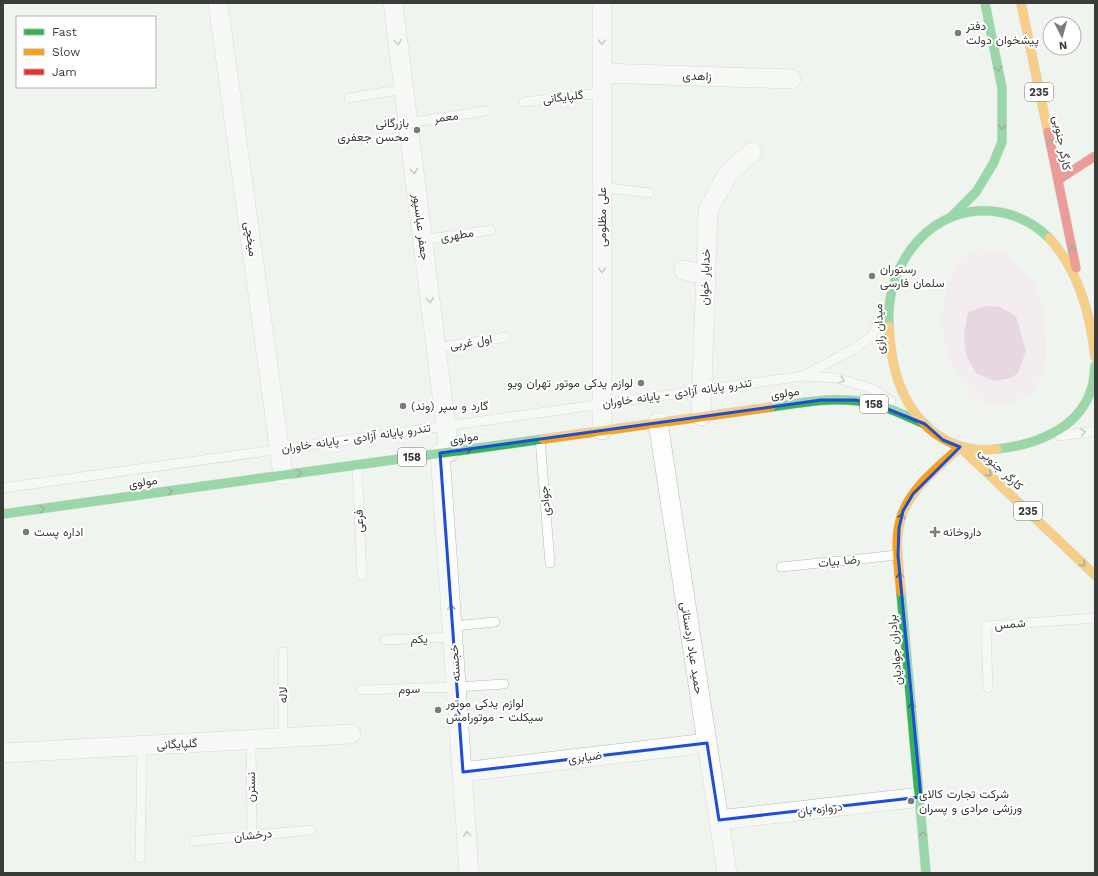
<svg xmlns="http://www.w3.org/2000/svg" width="1098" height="876" viewBox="0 0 1098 876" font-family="'Work Sans',Vazirmatn,sans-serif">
<rect width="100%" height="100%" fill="#f0f4ef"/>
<!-- green -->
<path fill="#f6e4f2" d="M978,249L1003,252L1036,285L1042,308L1046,333V358L1042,378L1029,396L1007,404H983L971,393L950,364L945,346L941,316L947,286L956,262Z"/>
<!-- water -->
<path fill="#dbb3d4" d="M985,306L1000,307L1016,316L1026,351L1018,373L1011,378L995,381L976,373L966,355L964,334L968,312Z"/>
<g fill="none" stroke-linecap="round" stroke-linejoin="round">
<defs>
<path id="lane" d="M349,98L404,89
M524,102L602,93
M408,123L485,111
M602,187L649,193
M422,240L491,230
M436,348L506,337
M803,376L854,349L872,336L882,315
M1060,436L1095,431
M540,439L550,563
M357,465L362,576
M3,488L803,376L837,378L873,389L891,401
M781,567L898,555
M453,626L495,622
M385,640L453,637
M283,652V738
M988,688L986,626L1095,618
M361,690L457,687L504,684
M251,740L252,835
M194,841L311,830
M140,858L142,745"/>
<path id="street" d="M218,3L283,475
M393,3L449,452
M602,73L791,79
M684,270L705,275
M701,416L708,211L727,175L752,152
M658,422L727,873
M602,430V3
M440,453L469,873
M3,753L351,734
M463,772L707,743
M719,820L921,797"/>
<path id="fast" d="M951,217L976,192L993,164L1002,142V88L985,3
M889,326C884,262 935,198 1004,213C1021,217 1037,226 1049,238
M771,407C805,402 840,395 874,404C891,408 908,417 925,424
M997,449C1034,445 1078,430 1091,390C1094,383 1094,374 1095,366
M3,514L543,439
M901,592L926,873"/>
<path id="slow" d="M1021,3L1048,132
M1049,238C1078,269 1091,316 1095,357
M889,326C890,345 892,363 898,380C913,424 949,455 997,449
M543,439L771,407
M960,447L1095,575
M901,592C899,566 893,536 903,512C914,485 940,466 960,447"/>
<path id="jam" d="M1048,132L1076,268
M1058,180L1095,156"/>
</defs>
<!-- lane casing -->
<use href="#lane" stroke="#b7bab6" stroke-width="10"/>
<!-- street casing -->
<use href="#street" stroke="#b7bab6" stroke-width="20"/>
<!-- fast casing -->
<use href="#fast" stroke="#b7bab6" stroke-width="10"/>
<!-- slow casing -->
<use href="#slow" stroke="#b7bab6" stroke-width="10"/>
<!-- jam casing -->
<use href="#jam" stroke="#b7bab6" stroke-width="10"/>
<!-- lane -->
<use href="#lane" stroke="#fdfdfd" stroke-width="9"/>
<!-- street -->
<use href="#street" stroke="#fdfdfd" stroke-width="19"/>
<!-- fast -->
<use href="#fast" stroke="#30b455" stroke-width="9"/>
<!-- slow -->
<use href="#slow" stroke="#ff9f0a" stroke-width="9"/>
<!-- jam -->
<use href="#jam" stroke="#e5322d" stroke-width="9"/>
</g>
<!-- one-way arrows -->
<defs><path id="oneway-chevron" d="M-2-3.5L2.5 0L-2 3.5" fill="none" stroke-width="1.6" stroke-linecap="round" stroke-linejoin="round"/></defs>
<g stroke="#9c9c9b">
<use href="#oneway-chevron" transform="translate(398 42) rotate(83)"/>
<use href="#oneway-chevron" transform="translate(602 42) rotate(90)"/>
<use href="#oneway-chevron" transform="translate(414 171) rotate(83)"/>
<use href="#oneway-chevron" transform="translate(602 270) rotate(90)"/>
<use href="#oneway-chevron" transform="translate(430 300) rotate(83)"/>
<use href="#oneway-chevron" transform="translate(842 380) rotate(16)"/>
<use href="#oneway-chevron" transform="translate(1083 432) rotate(-8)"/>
<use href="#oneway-chevron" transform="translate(451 607) rotate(-94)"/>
<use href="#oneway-chevron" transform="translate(467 834) rotate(-94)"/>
</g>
<g stroke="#376041">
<use href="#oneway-chevron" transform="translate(998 69) rotate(79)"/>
<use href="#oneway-chevron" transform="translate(1002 127) rotate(90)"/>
<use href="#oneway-chevron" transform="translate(1050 142) rotate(-101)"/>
<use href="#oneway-chevron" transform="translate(1072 249) rotate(-102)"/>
<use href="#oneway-chevron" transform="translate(469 449) rotate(-8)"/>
<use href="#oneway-chevron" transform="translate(299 473) rotate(-8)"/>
<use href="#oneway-chevron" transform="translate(989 474) rotate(43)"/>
<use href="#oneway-chevron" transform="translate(170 491) rotate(-8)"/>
<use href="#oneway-chevron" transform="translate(42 509) rotate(-8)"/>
<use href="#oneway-chevron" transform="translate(902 516) rotate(-74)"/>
<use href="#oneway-chevron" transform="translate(1083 564) rotate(43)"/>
<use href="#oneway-chevron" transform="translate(900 575) rotate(-95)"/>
<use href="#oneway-chevron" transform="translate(912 705) rotate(-95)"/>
<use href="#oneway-chevron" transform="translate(923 834) rotate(-94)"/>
</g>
<!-- marked area -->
<path d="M0 0H1098V876H0ZM821,400H855L875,404L925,424L943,440L960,447L913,494L903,511L899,528L898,555L921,797L719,820L707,743L463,772L440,453Z" fill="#f0f4ef" fill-opacity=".55" fill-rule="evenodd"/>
<path fill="none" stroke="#1d4ed8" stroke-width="3" stroke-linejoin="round" d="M821,400H855L875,404L925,424L943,440L960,447L913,494L903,511L899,528L898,555L921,797L719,820L707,743L463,772L440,453Z"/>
<!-- markers -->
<g fill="#7a7c79" stroke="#fff" stroke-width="1.5">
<circle cx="958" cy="33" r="4"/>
<circle cx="417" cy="130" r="4"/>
<circle cx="872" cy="276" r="4"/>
<circle cx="641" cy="383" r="4"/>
<circle cx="403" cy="406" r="4"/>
<circle cx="26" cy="532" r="4"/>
<path d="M933 526h4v4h4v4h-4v4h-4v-4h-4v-4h4z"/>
<circle cx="438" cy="710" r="4"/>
<circle cx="911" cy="801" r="4"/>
</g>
<g text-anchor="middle" stroke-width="4" stroke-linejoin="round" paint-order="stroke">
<!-- shield labels -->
<g fill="#fff" stroke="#757674" stroke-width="1">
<rect x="1025" y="83" width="28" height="18" rx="3"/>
<rect x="860" y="395" width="28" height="18" rx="3"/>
<rect x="398" y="448" width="28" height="18" rx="3"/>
<rect x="1014" y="502" width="28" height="18" rx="3"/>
</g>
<g font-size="11" font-weight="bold" fill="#3a3c39">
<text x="1039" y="96">235</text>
<text x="874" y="408">158</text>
<text x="412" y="461">158</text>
<text x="1028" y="515">235</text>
</g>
<!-- poi labels -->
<g font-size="12" fill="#3a3c39" stroke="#fff" text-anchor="start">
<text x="966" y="30">دفتر<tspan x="966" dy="14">پیشخوان دولت</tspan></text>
<text x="409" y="127" text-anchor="end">بازرگانی<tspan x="409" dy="14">محسن جعفری</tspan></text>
<text x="880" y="273">رستوران<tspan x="880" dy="14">سلمان فارسی</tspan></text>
<text x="633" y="387" text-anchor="end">لوازم یدکی موتور تهران ویو</text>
<text x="411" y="410">گارد و سپر (وند)</text>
<text x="34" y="536">اداره پست</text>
<text x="943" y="536">داروخانه</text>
<text x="446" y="707">لوازم یدکی موتور<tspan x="446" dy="14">سیکلت - موتورامش</tspan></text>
<text x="919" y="798">شرکت تجارت کالای<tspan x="919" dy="14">ورزشی مرادی و پسران</tspan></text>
</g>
<!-- street labels -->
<g font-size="12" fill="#3a3c39" stroke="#fff">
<text transform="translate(697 76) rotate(2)" y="4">زاهدی</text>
<text transform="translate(563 97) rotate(-7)" y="4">گلپایگانی</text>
<text transform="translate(446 117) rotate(-8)" y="4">معمر</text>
<text transform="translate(1062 143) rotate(79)" y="4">کارگر جنوبی</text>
<text transform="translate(602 217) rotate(-90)" y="4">علی مظلومی</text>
<text transform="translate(421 227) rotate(83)" y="4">جعفر عباسپور</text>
<text transform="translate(457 235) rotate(-9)" y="4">مطهری</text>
<text transform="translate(251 239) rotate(82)" y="4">میخچی</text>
<text transform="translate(705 277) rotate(-88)" y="4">خدایار خوان</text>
<text transform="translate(879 329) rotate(-92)" y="4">میدان رازی</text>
<text transform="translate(471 342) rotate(-9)" y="4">اول غربی</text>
<text transform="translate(677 393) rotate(-8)" y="4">تندرو پایانه آزادی - پایانه خاوران</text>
<text transform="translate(785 393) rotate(-8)" y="4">مولوی</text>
<text transform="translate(356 438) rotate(-8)" y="4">تندرو پایانه آزادی - پایانه خاوران</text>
<text transform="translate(464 438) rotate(-8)" y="4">مولوی</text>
<text transform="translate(1001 469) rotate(43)" y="4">کارگر جنوبی</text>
<text transform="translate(143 482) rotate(-8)" y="4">مولوی</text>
<text transform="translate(545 501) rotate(-95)" y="4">جوادی</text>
<text transform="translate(359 521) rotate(-93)" y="4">فرعی</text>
<text transform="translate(839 561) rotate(-6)" y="4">رضا بیات</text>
<text transform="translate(1010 624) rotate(-5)" y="4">شمس</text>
<text transform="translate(419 639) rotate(-2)" y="4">یکم</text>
<text transform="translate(692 648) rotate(81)" y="4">حمید عباد اردستانی</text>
<text transform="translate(895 650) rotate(-95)" y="4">برادران جوادیان</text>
<text transform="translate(455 663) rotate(-94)" y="4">خجسته</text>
<text transform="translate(409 689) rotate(-2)" y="4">سوم</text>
<text transform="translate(283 695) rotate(-90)" y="4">لاله</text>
<text transform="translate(177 744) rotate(-3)" y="4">گلپایگانی</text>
<text transform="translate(585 757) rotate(-7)" y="4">ضیابری</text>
<text transform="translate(251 787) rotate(-90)" y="4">نسترن</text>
<text transform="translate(820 809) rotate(-7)" y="4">دروازه بان</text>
<text transform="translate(253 835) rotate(-5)" y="4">درخشان</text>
</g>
</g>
<!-- border -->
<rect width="1098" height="876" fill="none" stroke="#3a3c39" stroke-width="8"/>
<!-- legend -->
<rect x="16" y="16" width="140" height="72" fill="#ffffff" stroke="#b0b1b0"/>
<rect x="24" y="29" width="20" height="6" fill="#30b455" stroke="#b0b1b0"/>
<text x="52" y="36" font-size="12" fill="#3a3c39">Fast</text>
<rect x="24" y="49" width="20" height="6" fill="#ff9f0a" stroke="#b0b1b0"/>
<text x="52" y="56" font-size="12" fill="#3a3c39">Slow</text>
<rect x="24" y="69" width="20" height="6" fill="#e5322d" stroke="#b0b1b0"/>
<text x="52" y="76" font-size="12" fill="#3a3c39">Jam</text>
<!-- north arrow -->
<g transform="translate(1062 36) rotate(174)"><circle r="19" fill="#ffffff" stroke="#b0b1b0"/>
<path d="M0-3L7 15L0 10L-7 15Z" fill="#7a7c79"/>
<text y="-6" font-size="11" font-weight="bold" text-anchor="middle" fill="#3a3c39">N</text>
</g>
</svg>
